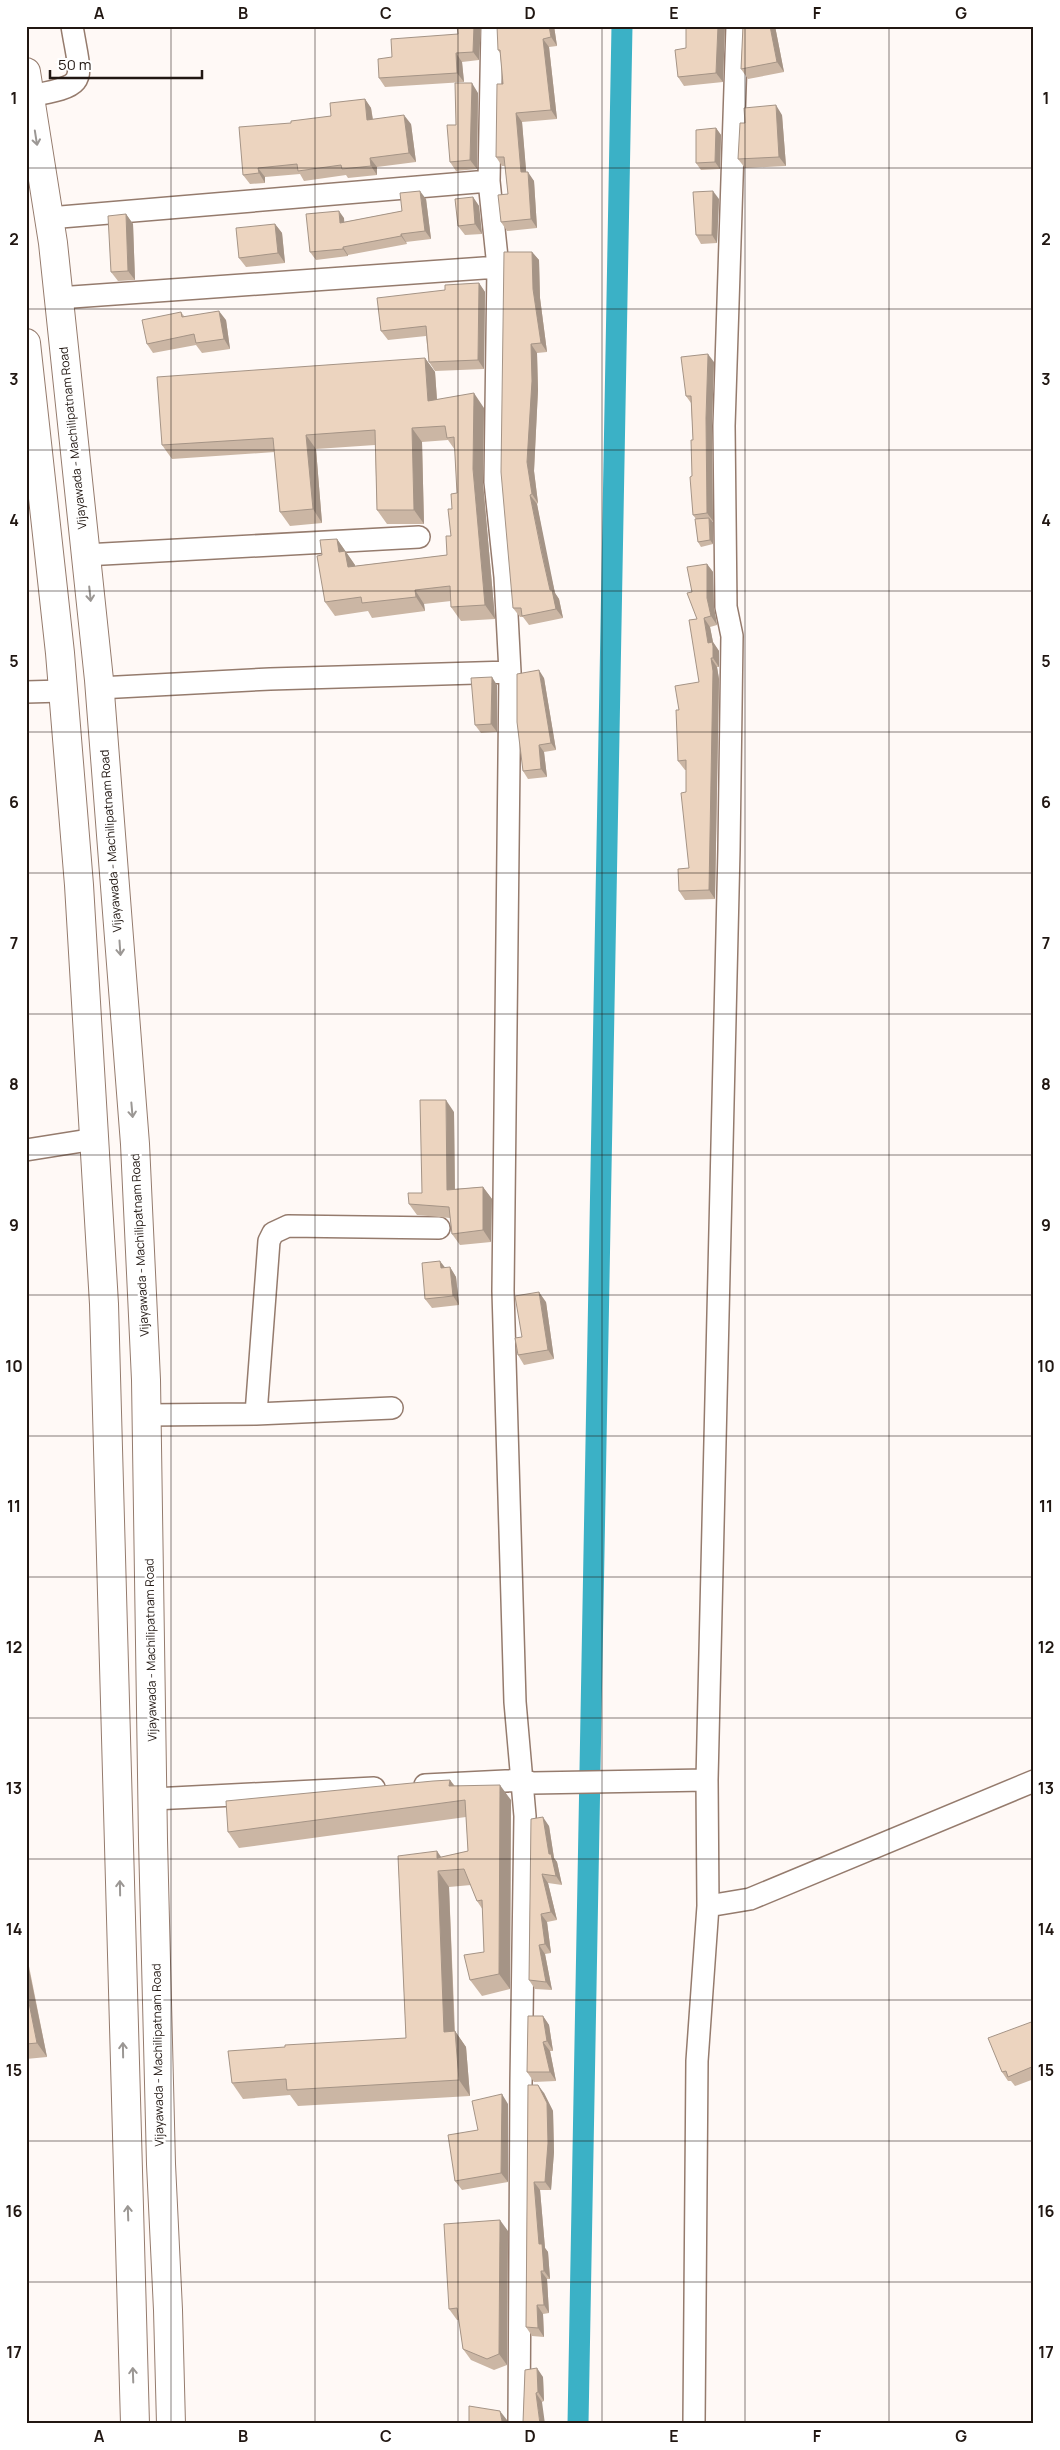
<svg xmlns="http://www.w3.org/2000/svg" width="1060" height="2450" viewBox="0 0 1060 2450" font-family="Manrope,sans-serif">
<rect width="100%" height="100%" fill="#fff9f6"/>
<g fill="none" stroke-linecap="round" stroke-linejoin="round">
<!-- canal -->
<path stroke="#3bb1c6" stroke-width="21" d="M578,2424L622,26"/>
<defs>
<path id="minor" d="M492,26L489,181L498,267L495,482L505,577L510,672L503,1291L515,1702L525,1816L521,2083L519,2424
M30,96C91,85 81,82 72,26
M49,218L489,181
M58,298L498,267
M85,555L419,537
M99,688L270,679L510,672
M26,692L63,691
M26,1150L95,1139
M256,1414L269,1241L273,1233L288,1226L439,1228
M147,1415L256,1414L392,1408
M425,1785L523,1780L532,1783L707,1780
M153,1799L374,1788
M708,1906L750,1899L1034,1781
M694,2424L697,2061L708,1906L707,1780L729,849L732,636L726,607L724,426L737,26"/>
<path id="highway" d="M26,72L53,243L99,680L135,1144L146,1380L153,1840L161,2164L168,2310L171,2424
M26,343L60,653L79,885L104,1304L135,2424"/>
</defs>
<!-- minor casing -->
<use href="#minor" stroke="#957b6d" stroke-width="24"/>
<!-- highway casing -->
<use href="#highway" stroke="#957b6d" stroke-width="30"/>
<!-- minor -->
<use href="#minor" stroke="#fff" stroke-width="21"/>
<!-- highway -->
<use href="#highway" stroke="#fff" stroke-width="28"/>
</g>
<!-- wall -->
<path fill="#cbb6a4" d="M457,26H481L479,60L462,62L464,82L385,87L379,78L392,57L458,34Z
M554,26L557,46L549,47L557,119L522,122L526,172L534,181L537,228L507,231L501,222L508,194L505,166H502L496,157L503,84L500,53L498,50Z
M686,26H725L723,82L684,86L678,77L686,48Z
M743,26H775L784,72L748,79L741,69Z
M478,93L477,169L456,171L450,162L456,125Z
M365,99L371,108L373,119L411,124L416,162L377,167V175L348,178L346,175L304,181L300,174L265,177V183L250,184L243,175L291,123L331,116Z
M782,115L786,166L745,168L738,159L745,123Z
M716,128L721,135L720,169L701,170L696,163Z
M473,197L479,206L482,234L465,235L458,226Z
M426,199L431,239L406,242L407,244L348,255V256L316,260L310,252L344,218V222L402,211Z
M719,199L717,243L701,244L696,235Z
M126,214L133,224L135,280L118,281L111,272Z
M275,224L282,233L285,263L246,267L239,258Z
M532,252L539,260L540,298L547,352L537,353L538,390L534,471L538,503L537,504L547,559L555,593L559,599L563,618L529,625L523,617H520L513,608Z
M479,283L485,292L484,369L435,371L429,362L426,336L388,340L381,331L445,290Z
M181,312L184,316L226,320L230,349L202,353L196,345L153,353L147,344Z
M425,358L435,372L437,399L484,408L483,483L495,619L461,621L451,607V601L424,604L425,611L372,618L368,611L335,616L325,602L322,555L337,539L355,565V566L447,555L451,536L452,509L457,493L455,450L448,440L422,442L424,524H387L377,510L375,445L316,449L322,523L290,526L280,512L275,452L172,459L162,445Z
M714,362L712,426L713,521H712L713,522V544L701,547L698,542L696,519L693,515L692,476L693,440L691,403L686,396Z
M707,564L713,572L714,607L717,625L710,627L713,642L719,651V667H717L719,679L715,899L685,900L679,891L689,868L686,770H685L678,761L679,710L699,682L697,619L692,592Z
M544,678L556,750L544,752L547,777L528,779L523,771Z
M497,685V732L481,733L475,725Z
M454,1112L455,1189L483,1187L492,1199L491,1242L460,1245L452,1234L450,1218L417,1215L409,1204L422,1193Z
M450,1267L456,1277L459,1305L432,1308L425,1299Z
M546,1302L554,1359L524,1365L518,1355L522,1337Z
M450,1780L455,1786L511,1800L510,1989L482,1996L470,1980L484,1952L483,1910L477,1901L471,1885L449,1887L455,2031L466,2047L470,2096L298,2106L290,2095L243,2099L232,2083L406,2038L398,1856L441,1857L468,1851L466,1817L239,1848L228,1832Z
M531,1819L549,1826L554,1858L557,1862L562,1885L548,1883L557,1920L547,1922L551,1953L545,1954L552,1990L535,1989L529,1980Z
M26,1955L27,1956L47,2057L26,2059Z
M543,2016L549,2025L553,2051H550L556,2081L534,2082L527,2072Z
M1034,2021V2079L1015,2086L1011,2081H1008L1002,2072Z
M528,2085L544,2093L553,2111L554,2152L551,2190H540L545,2248L548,2252L550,2279H547L549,2313L543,2314L544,2337L532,2336L526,2327Z
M508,2104V2182L462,2190L455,2181Z
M508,2231L507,2365L494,2370L471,2360L463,2349L459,2320H457L449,2309Z
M525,2370L543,2377L544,2401L542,2402L523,2422Z"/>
<!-- shaded-wall -->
<path fill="#a59486" d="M474,26H481L479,60L473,52Z
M549,26H554L557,46L551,37Z
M718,26H725L723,82L716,73Z
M770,26H775L784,72L777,62Z
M543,39L549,47L557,119L551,110Z
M456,53L462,62L464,82L457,73Z
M472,83L478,93L477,169L470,160Z
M365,99L371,108L374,129L367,120Z
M776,105L782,115L786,166L779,157Z
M516,113L522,122L527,181L521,172Z
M404,115L411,124L416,162L409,153Z
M716,128L721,135L720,169L715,162Z
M370,158L377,167V175L371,166Z
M258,168L265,177V183L259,173Z
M528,172L534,181L537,228L531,219Z
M420,191L426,199L431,239L425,231Z
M713,191L719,199L717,243L712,235Z
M473,197L479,206L482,234L475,224Z
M339,211L344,218L345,231L340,223Z
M126,214L133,224L135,280L128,271Z
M275,224L282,233L285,263L278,253Z
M401,234L406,242L407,244L401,236Z
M343,247L348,255V256L343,249Z
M532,252L539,260L540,298L547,352L541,343L533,289Z
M479,283L485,292L484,369L478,360Z
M219,311L226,320L230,349L224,339Z
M531,344L537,353L538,390L534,471L538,503L532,494L527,462Z
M708,354L714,362L712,426L713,521L707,513L706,418Z
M425,358L435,372L438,415L428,401Z
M474,393L484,408L483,483L495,619L485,605L473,469Z
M412,428L422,442L424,524L414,510Z
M306,435L316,449L322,523L313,509Z
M530,495L537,504L555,593L559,599L563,618L556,609L550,590Z
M709,518L713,522V544L710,540Z
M337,539L355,565L358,581L348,567L339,552Z
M707,564L713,572L714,607L717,625L711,616L707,598Z
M415,590L424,604L425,611L416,597Z
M704,618L710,627L713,642L719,651V667L713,658L708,643Z
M711,658L717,667L719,679L715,899L709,890Z
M539,670L544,678L556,750L551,743Z
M492,677L497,685V732L491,724Z
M539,745L544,752L547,777L541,769Z
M446,1100L454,1112L455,1202L447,1190Z
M483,1187L492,1199L491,1242L483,1230Z
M440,1261L447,1270L441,1268Z
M450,1267L456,1277L459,1305L453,1296Z
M539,1292L546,1302L554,1359L548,1350Z
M450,1780L461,1796L449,1786Z
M500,1785L511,1800L510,1989L499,1974Z
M543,1817L549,1826L554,1858L557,1862L562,1885L556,1876L549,1854Z
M437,1851L448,1867L437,1858Z
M438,1871L449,1887L455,2048L444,2032Z
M542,1874L548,1883L557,1920L551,1912Z
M541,1914L547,1922L551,1953L545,1944Z
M539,1945L545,1954L552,1990L546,1982Z
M26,1955L47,2057L37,2043L26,1988Z
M543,2016L549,2025L553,2051L547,2041Z
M455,2031L466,2047L470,2096L459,2080Z
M543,2042L550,2051L556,2081L550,2072Z
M538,2085L544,2093L553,2111L554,2152L551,2190L545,2182Z
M502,2094L508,2104V2182L501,2173Z
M534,2182L540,2190L545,2248L548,2252L550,2279L544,2271L539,2244Z
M500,2220L508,2231L507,2365L499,2354Z
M541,2271L547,2279L549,2313L544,2305Z
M537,2305L543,2314L544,2337L538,2328Z
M537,2368L543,2377L544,2401L538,2392Z
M536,2393L542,2402L545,2424H540Z
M500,2411L507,2420V2424H504L502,2421Z"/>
<!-- building -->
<path fill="#ecd4bf" stroke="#a59486" d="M457,26H474L473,52L456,53L457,73L379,78L378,59L392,57L391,39L458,34Z
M497,26H549L551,37L543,39L551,110L516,113L521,172H528L531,219L501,222L498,195L508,194L504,157H496L497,84H503L500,50H498Z
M686,26H718L716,73L678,77L675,50L686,48Z
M743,26H770L777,62L741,69Z
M455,83H472L470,160L450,162L447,125H456Z
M365,99L367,120L404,115L409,153L370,158L371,166L342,169L341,165L298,171L297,164L258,168L259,173L243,175L239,127L291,123V121L331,116L330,103Z
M776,105L779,157L738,159L740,123H745L744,108Z
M716,128L715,162L696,163V130Z
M420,191L425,231L401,234V236L343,247V249L310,252L306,214L339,211L340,223L402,211L400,193Z
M713,191L712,235H696L693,192Z
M473,197L475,224L458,226L455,199Z
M126,214L128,271L111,272L108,216Z
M275,224L278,253L239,258L236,228Z
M504,252H532L533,289L541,343L531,344L532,381L527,462L532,494L530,495L541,550L550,590H552L556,609L522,616L521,608H513L501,472Z
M479,283L478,360L429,362L426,326L381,331L377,298L445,290V285Z
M219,311L224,339L196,343L194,334L147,344L142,320L181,312L182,317Z
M708,354L706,418L707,513L693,515L690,477L692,476L691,440H693L691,396H686L681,357Z
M425,358L428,401L474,393L473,469L485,605L451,607L450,586L415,590L416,597L362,603L361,597L325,602L317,556L322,555L320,540L337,539L339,552L345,551L348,567L447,555L446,536H451L448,509H452L451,494L457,493L454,437L447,438L445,426L412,428L414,510H377L375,430L306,435L313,509L280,512L273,438L162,445L157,377Z
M709,518L710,540L698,542L695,519Z
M707,564V598L711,616L704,618L708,643L712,642L713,646V658H711L713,671L709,890L679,891L678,869L689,868L681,793L686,792V760L678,761L676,710H679L675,686L699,682L689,620L697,619L687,593L692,592L687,567Z
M539,670L551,743L539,745L541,769L523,771L517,722V674Z
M492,677L491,724L475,725L471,678Z
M420,1100H446L447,1190L483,1187V1230L452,1234L449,1207L409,1204L408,1193H422Z
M440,1261L441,1268L450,1267L453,1296L425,1299L422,1263Z
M539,1292L548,1350L518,1355L515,1338L522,1337L515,1296Z
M450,1780L449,1786L500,1785L499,1974L470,1980L464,1955L484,1952L482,1900L477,1901L464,1869L438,1871L444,2032L455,2031L459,2080L287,2090L286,2079L232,2083L228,2051L285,2047V2045L406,2038L398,1856L437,1851V1858L468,1851L465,1800L228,1832L226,1801L433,1781Z
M543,1817L549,1854H551L556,1876L542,1874L551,1912L541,1914L545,1944L539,1945L546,1982L529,1980L531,1819Z
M26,1988L37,2043L26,2044Z
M528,2016H543L547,2041L543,2042L550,2072H527Z
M1034,2021V2066L1008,2077L1006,2071L1002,2072L988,2038Z
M528,2085H538L547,2103L548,2143L545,2182H534L539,2244H542L544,2271H541L544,2305H537L538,2328L526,2327Z
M502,2094L501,2173L455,2181L448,2135L478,2130L472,2101Z
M500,2220L499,2354L487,2359L463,2349L457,2308L449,2309L444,2224Z
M537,2368L538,2392L536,2393L540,2424H521L523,2422L525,2370Z
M469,2406L500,2411L502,2421L505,2424H469Z"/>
<!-- one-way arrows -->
<defs><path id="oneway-shaft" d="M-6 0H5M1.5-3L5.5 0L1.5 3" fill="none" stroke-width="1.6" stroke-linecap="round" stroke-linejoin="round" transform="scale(1.25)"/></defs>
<g stroke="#9b9794">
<use href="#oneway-shaft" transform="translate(36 138) rotate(81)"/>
<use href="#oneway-shaft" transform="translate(90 594) rotate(84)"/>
<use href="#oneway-shaft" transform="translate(120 948) rotate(86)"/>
<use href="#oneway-shaft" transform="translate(132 1110) rotate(85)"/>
<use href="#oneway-shaft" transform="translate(120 1888) rotate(-91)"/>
<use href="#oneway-shaft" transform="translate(123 2050) rotate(-91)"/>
<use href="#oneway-shaft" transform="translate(128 2213) rotate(-92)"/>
<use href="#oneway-shaft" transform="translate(133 2375) rotate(-92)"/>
</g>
<!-- grid -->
<path fill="none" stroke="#211712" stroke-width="1" stroke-opacity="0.55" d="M171,26V2424M315,26V2424M458,26V2424M602,26V2424M745,26V2424M889,26V2424M26,168H1034M26,309H1034M26,450H1034M26,591H1034M26,732H1034M26,873H1034M26,1014H1034M26,1155H1034M26,1295H1034M26,1436H1034M26,1577H1034M26,1718H1034M26,1859H1034M26,2000H1034M26,2141H1034M26,2282H1034"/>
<g text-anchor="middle" stroke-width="5" stroke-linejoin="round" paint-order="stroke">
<!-- street labels -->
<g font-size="12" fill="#211712" stroke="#fff">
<text transform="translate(73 438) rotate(-96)" y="4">Vijayawada - Machilipatnam Road</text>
<text transform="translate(111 841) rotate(-94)" y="4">Vijayawada - Machilipatnam Road</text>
<text transform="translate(140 1245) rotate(-93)" y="4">Vijayawada - Machilipatnam Road</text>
<text transform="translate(151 1650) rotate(-91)" y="4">Vijayawada - Machilipatnam Road</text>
<text transform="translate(158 2055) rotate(-91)" y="4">Vijayawada - Machilipatnam Road</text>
</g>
</g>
<!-- border -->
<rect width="1060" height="2450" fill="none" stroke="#ffffff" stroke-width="55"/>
<!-- scale -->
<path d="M50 70v8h152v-8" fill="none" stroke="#211712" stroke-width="2.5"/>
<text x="58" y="70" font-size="15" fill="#211712" stroke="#ffffff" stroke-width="4" paint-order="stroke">50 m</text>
<rect x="28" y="28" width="1004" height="2394" fill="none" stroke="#211712" stroke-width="2"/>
<g font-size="16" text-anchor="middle" font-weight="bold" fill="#211712">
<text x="99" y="19">A</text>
<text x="243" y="19">B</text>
<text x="386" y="19">C</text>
<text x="530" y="19">D</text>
<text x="674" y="19">E</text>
<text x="817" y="19">F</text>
<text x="961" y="19">G</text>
<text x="14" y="104">1</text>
<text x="1046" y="104">1</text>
<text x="14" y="245">2</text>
<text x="1046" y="245">2</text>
<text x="14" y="385">3</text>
<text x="1046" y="385">3</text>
<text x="14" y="526">4</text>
<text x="1046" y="526">4</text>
<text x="14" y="667">5</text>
<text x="1046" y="667">5</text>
<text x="14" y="808">6</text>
<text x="1046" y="808">6</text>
<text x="14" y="949">7</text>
<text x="1046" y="949">7</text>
<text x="14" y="1090">8</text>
<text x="1046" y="1090">8</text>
<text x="14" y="1231">9</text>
<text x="1046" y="1231">9</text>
<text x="14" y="1372">10</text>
<text x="1046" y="1372">10</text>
<text x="14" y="1512">11</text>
<text x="1046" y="1512">11</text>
<text x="14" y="1653">12</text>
<text x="1046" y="1653">12</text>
<text x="14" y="1794">13</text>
<text x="1046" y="1794">13</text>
<text x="14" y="1935">14</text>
<text x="1046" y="1935">14</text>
<text x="14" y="2076">15</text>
<text x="1046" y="2076">15</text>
<text x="14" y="2217">16</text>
<text x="1046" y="2217">16</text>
<text x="14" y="2358">17</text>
<text x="1046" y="2358">17</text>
<text x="99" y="2442">A</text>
<text x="243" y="2442">B</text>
<text x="386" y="2442">C</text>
<text x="530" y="2442">D</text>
<text x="674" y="2442">E</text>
<text x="817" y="2442">F</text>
<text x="961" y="2442">G</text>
</g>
</svg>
